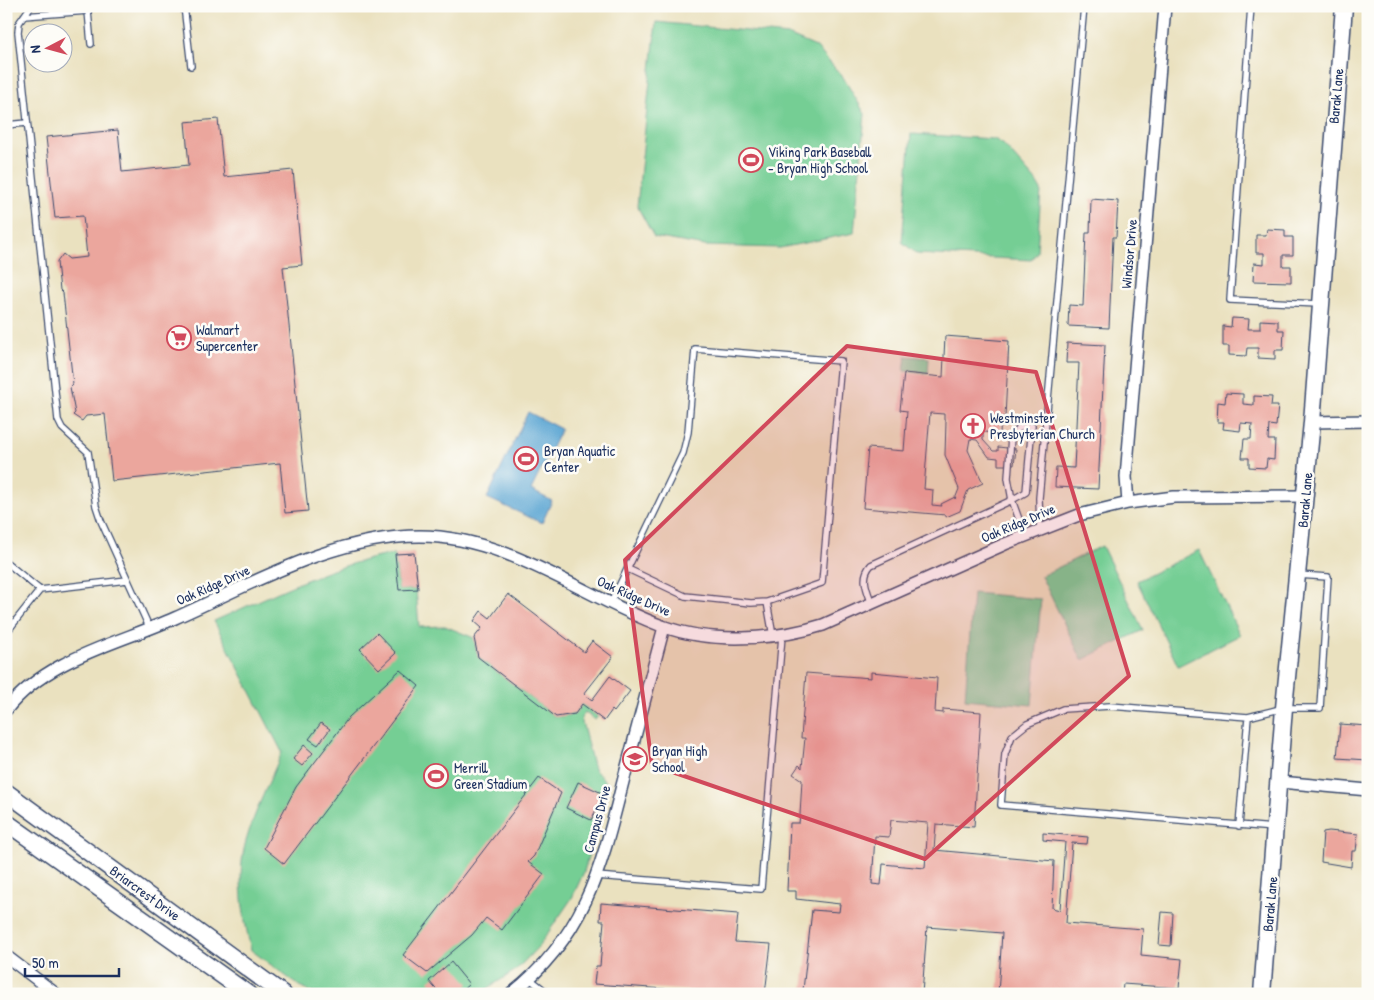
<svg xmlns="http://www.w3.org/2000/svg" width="1374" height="1000" viewBox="0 0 1374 1000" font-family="'Patrick Hand',sans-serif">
<rect width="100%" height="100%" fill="#fdfcf7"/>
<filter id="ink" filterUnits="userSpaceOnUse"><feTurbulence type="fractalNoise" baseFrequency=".02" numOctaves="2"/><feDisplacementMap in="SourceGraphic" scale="10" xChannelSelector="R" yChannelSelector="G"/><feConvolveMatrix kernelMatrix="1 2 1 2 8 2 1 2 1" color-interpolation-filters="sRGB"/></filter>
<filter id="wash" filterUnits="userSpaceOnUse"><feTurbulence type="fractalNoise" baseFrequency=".0096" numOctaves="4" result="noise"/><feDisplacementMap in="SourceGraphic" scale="20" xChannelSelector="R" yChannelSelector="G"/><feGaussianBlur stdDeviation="1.12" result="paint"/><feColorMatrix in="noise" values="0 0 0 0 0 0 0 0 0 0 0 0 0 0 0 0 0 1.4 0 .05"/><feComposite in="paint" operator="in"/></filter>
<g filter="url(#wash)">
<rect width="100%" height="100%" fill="#eae1bf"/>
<!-- green -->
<path fill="#74ce94" stroke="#487e79" d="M656,22L788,35L816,47L843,77L865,114L854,233L780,248L705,246L654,237L637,206Z
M911,134L994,139L1003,144L1035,180L1041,190L1037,252L1031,260L917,254L902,242Z
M906,356L929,358L928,374L904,371Z
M1102,546L1143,630L1082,660L1041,576Z
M1199,550L1240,635L1178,666L1137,581Z
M395,554L399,590L416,589L419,627L445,626L474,638L478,657L556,717L575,714L582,704L598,716L595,720L585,712L581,718L594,769L607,783L584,872L572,898L539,946L516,970L479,994H315L298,985L251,950C243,915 236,876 246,841C255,810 270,781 282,752L214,621C273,595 331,564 395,554Z
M973,593L1041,599L1032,705L965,699Z"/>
<!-- water -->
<path fill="#5ba6d3" stroke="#3b6a98" d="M528,412L561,429L531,490L552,501L542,523L487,498Z"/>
<g id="blocks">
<!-- building -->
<path fill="#eba69d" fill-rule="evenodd" d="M218,119L224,177L293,170L302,265L283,267L308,511L285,513L280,463L112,481L105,414L86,416L82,421L73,415L75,413L70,387L73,384L63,293L60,290L57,262L63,254L69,259L87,257L83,216L55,218L46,137L118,130L122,172L189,165L185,122Z
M1091,199L1118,201L1116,237H1113L1109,328L1068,326L1069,305L1083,306L1086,233H1090Z
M1267,229L1285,230V237H1293V255H1283V266H1291V282L1253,281L1254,263L1264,264V253H1256V235H1266Z
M1232,318L1249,319L1248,329H1260V320L1278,321V330H1284L1283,350H1275V359L1258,358V348H1247L1246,356L1229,355V346H1223V326L1231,327Z
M945,336L1009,341L1005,417H1001L1000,433L983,432V440L993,451H998V447L1016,449L1014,465H998V458L989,457L977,440L970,439L968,450L983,483L968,490L960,511L946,517V515L863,508L868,448L904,451L907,411L900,410L904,373L943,377ZM930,413L944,414V420L946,421L945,455L959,489L955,499V497L941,504L942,506L932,505L933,490L924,489Z
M1067,343L1105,345L1098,489L1055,487L1056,467L1074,468L1079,363H1066Z
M1226,393L1243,394V404L1254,405V396L1272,397L1271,406H1278L1276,426L1269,425L1268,440H1275L1274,460L1267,459L1266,468L1249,467V458H1242L1244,439H1251L1252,424L1241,423L1240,431L1223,429L1224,422H1217L1218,402L1225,403Z
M414,553L418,589L399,590L395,554Z
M508,594L584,652L592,641L613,657L584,694L592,700L610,676L630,691L614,712L612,710L604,721L582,704L575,714L556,717L478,657L474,638L482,628L474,621L481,611L490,618Z
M377,633L396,653L379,669L360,649Z
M400,670L419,686L284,864L264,848L296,787L349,717Z
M871,672L937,678L935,712L943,713V709L981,712L974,827L936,824L934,850L1054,861L1052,908L1060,910L1065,842L1043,840V833L1088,837L1087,844L1072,843L1066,923L1143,929L1141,955L1182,959L1179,988L1123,984L1122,994H998L1002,933L927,927L922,994H831L803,990L812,910L839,912L840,904L796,899V891H787L790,823H799L800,815L802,780L793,774L799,765L802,768L805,738H801L806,673L871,678ZM891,820L928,823L925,868L883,864L881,885L872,884L875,836L889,837Z
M321,723L330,729L318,745L309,739Z
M1340,724L1368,726V760L1337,758Z
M304,745L313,753L302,766L293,759Z
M539,778L561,793L534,856L528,862L544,874L502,930L486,918L472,935L427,973L403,955Z
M578,782L604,794L591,820L566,808Z
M1329,831L1358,834L1356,851H1352L1351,867L1321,862L1323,832Z
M601,903L738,914L735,942L771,944L765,994H693V991L594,984L596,966H600L604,921H600Z
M1162,912L1173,913L1171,946L1159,945Z
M451,962L469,984L458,994H440L429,981Z"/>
</g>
</g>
<g filter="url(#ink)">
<use href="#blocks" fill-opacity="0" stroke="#3a4a6d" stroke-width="1"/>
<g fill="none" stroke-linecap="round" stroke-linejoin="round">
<defs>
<path id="lane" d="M31,6L19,23L18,32L58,420L62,428L88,452L96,506L101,521L150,629
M184,6L191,66
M1251,6L1230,300L1319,304
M24,16L88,11L91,44
M6,125L27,123
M1040,530L1039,498L1084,6
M6,562L40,590
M767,602L773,636
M611,603L683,453L688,432L695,349L841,361L822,583L767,602L751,603L685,596L628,569
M872,604C867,590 860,577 871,565L1012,500L1026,492L1032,426L1019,428L1011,437L1008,478L1012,500L1025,536
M6,633L40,590L127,580
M1239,826L1248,717
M1274,828L1001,805L1005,754L1012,736L1027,724L1063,709L1110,706L1248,717L1284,708H1320L1328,577L1298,575
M596,876L761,889L782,636
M530,979L549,994"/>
<path id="street" d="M1312,422L1368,421
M1128,503L1126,477L1165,6
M6,710C47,658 117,644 175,618C252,584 333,536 420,536C508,536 583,597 662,626C711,644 776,640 823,625L1005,544L1079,515L1128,503L1174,497L1305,496
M1280,782L1368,790
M6,956L56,994
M511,994C588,934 602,863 625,774C638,725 651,676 664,627"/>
<path id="secondary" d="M6,792L283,994
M6,822L248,994
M1262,994L1284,708L1312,422L1344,6"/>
</defs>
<!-- lane casing -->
<use href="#lane" stroke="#3a4a6d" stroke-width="8"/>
<!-- street casing -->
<use href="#street" stroke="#3a4a6d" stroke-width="14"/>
<!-- secondary casing -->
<use href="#secondary" stroke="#3a4a6d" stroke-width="19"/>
<!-- lane -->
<use href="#lane" stroke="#fff" stroke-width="5.5"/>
<!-- street -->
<use href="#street" stroke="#fff" stroke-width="11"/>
<!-- secondary -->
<use href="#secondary" stroke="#fff" stroke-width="16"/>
</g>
</g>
<!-- marked area -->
<path fill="#d1495b" fill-opacity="0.2" stroke="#d1495b" stroke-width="4" stroke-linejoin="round" d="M847,346L1036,372L1129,676L925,859L652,765L625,560Z"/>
<!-- icons -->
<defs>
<symbol id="stadium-ring" viewBox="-11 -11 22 22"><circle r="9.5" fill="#fdfcf7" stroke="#d1495b" stroke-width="1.5"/><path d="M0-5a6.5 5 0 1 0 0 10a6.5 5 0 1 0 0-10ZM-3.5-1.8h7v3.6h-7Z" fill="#d1495b"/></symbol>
<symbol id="supermarket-ring" viewBox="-11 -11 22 22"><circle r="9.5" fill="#fdfcf7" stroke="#d1495b" stroke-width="1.5"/><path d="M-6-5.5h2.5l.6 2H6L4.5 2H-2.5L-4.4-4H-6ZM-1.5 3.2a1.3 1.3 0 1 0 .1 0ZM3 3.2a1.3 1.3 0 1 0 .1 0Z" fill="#d1495b"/></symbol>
<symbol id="church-ring" viewBox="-11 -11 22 22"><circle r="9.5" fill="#fdfcf7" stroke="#d1495b" stroke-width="1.5"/><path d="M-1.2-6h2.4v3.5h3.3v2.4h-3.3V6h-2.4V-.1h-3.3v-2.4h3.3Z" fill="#d1495b"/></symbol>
<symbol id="school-ring" viewBox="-11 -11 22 22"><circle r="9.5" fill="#fdfcf7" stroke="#d1495b" stroke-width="1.5"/><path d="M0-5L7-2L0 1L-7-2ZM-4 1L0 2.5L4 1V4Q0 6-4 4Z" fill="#d1495b"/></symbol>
</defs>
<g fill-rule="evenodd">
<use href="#stadium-ring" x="737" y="146" width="28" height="28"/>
<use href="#supermarket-ring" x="165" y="324" width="28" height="28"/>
<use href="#church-ring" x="959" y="412" width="28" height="28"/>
<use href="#stadium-ring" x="512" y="445" width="28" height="28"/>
<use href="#school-ring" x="621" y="745" width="28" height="28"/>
<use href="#stadium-ring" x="422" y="762" width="28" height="28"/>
</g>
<g text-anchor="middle" stroke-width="5" stroke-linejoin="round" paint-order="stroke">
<!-- street labels -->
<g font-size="14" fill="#1b2f5e" stroke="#fdfcf7">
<text transform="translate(1336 96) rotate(-85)" y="5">Barak Lane</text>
<text transform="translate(1129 254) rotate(-85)" y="5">Windsor Drive</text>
<text transform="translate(1305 500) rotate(-85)" y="5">Barak Lane</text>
<text transform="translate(1018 523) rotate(-23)" y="5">Oak Ridge Drive</text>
<text transform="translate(213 585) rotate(-24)" y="5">Oak Ridge Drive</text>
<text transform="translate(634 596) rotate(24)" y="5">Oak Ridge Drive</text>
<text transform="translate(597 819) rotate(-75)" y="5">Campus Drive</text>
<text transform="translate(145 893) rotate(36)" y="5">Briarcrest Drive</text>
<text transform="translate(1270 904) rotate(-85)" y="5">Barak Lane</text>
</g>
<!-- poi labels -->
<g font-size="14" fill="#1b2f5e" stroke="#fdfcf7" text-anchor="start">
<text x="768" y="157">Viking Park Baseball<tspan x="768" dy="16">- Bryan High School</tspan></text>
<text x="196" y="335">Walmart<tspan x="196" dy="16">Supercenter</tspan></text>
<text x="990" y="423">Westminster<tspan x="990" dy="16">Presbyterian Church</tspan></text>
<text x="544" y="456">Bryan Aquatic<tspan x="544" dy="16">Center</tspan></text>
<text x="652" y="756">Bryan High<tspan x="652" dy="16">School</tspan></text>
<text x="454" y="773">Merrill<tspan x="454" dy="16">Green Stadium</tspan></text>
</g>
</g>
<!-- margin -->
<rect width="1374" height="1000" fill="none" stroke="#fdfcf7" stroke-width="25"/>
<!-- north arrow -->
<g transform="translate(48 48) rotate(264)"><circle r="24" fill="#fdfcf7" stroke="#a3aaba"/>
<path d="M0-4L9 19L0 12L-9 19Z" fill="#d1495b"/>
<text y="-8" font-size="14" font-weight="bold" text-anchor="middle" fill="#1b2f5e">N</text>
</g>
<!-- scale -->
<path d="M25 968v8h94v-8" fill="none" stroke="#1b2f5e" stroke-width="2.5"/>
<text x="32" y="968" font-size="15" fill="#1b2f5e" stroke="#fdfcf7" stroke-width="4" paint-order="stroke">50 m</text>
</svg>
